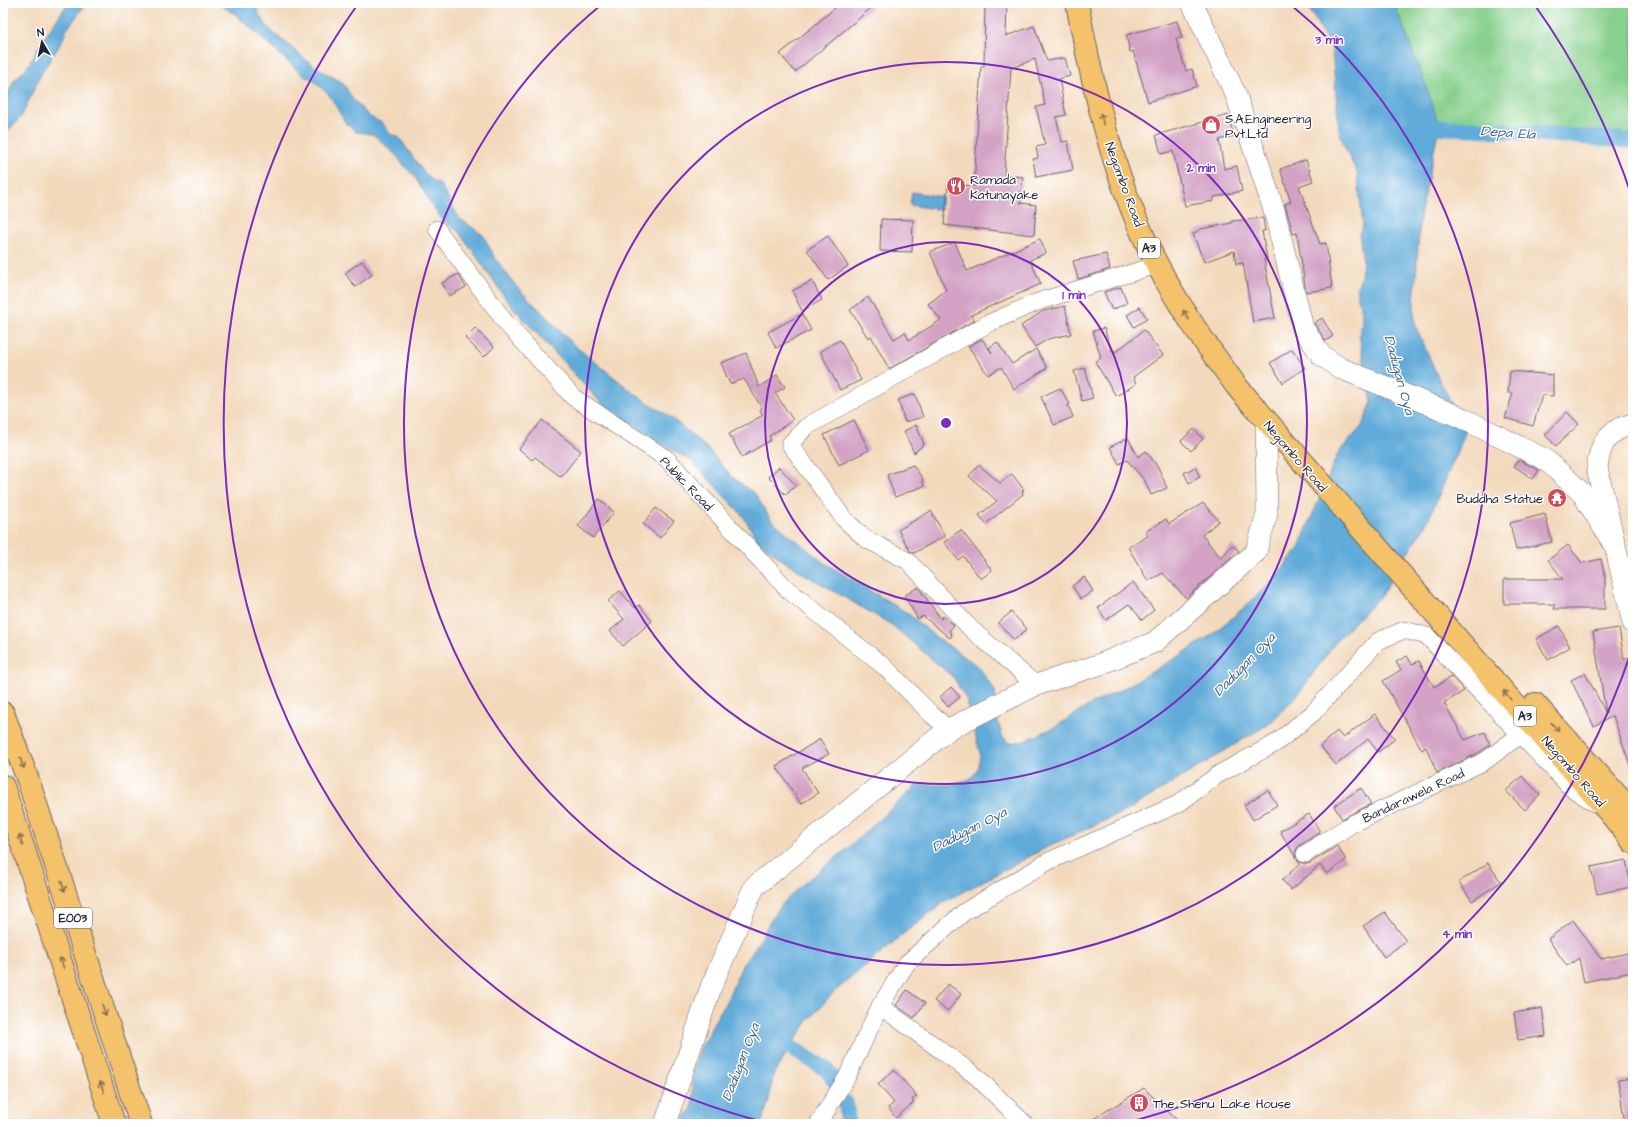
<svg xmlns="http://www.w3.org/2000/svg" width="1636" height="1127" viewBox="0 0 1636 1127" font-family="'Architects Daughter',sans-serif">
<rect width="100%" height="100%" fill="#fff"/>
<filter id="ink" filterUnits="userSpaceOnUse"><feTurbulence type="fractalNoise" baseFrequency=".025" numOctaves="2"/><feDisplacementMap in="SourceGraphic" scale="8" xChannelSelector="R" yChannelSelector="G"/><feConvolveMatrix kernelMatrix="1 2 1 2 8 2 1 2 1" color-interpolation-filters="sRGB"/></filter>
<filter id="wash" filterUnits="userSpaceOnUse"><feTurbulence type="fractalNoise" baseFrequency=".012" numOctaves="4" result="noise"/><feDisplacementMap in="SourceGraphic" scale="16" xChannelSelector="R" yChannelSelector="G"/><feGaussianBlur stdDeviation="0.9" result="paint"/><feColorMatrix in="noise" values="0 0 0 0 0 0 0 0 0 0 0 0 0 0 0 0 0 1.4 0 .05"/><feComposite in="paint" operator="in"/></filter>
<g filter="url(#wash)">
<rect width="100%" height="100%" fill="#f3d9bb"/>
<!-- green -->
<path fill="#87d08d" stroke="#547964" d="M1394,3H1633V134L1439,127Z"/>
<!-- water -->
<path fill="#60abd9" stroke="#41668a" d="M68,3H87L67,29L61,43L42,72L21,117L9,130L3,139V104L15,79L27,68L37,49Z
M217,3H255L259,14L268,28L311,64L343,83L352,98L362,109L370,117L382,123L391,135L398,136L423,171L433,181L440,184L459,218L483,235L495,258L516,286L575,346L635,394L673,419L707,448L731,476L755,494L771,520L823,562L909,614L933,635L979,667L995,691L998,722L1002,736L1010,743L1025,741L1055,727L1088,706L1128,686L1182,654L1210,636L1246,606L1276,576L1299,548L1338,453L1362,426L1372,402L1359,335L1362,321V310L1357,299V289L1361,278L1363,261L1359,234L1363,226L1357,172L1346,150L1339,131L1332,50L1306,3H1394L1432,103L1439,127L1420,217L1414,305L1415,325L1439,379L1466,431L1428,521L1380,597L1337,640L1297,696L1270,723L1130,809L1053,844L946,901L908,930L833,993L807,1022L774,1073L768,1104L761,1124H682C684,1115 691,1113 693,1105V1070L701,1046L708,1036L714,1022L725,1004L743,964L755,948L771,920L783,903L803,884L848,848L916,786L924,785H950L964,782L974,775L979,765L980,753L966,699L954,678L892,625L806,575L784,561L758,541L743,516L692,461L665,446L600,402L509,303L460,233L442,219L431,204L415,177L404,166L397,156L373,134L356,132L345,122L330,96L311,78L305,77L235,14Z
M912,192L943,197L941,210L910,205Z"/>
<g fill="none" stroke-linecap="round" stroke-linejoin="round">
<!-- canal -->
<path stroke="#60abd9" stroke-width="16" d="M1417,124L1439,127L1480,129L1633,141
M773,1033L790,1047L827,1070L837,1084
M846,1103L848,1124"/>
</g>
<g id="blocks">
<!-- building -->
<path fill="#d3a2c5" d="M841,3H877L795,72L780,54Z
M985,3H1007L1006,36L1034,26L1047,61L1065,58L1070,76L1059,79L1066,115L1056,117L1062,142L1068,141L1073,170L1036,177L1033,159L1038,158L1036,147L1045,145L1036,107L1045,105L1035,59L1011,68L1004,175L1023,177L1020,203L1036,205L1034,235L944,225L948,184L974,186L981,66H984Z
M1177,21L1182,38L1176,39L1186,71L1192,69L1197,86L1148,102L1133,51L1130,52L1126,35Z
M1228,115L1234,136L1219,140L1224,169L1237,166L1242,191L1214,197V201L1185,206L1173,151L1161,154L1156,135Z
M1306,160L1313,181L1299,186L1320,244L1326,243L1332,288L1306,292L1297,233L1293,234L1285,204L1291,202L1280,169Z
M1263,218L1265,231H1262L1267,259H1264L1275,318L1253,322L1243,263L1236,264L1234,251L1204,262L1193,234L1201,229L1232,223V221Z
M881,219L913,220L912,252L880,251Z
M828,236L848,266L828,280L807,250Z
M1040,239L1046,253L1030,260L1041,284L971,315L975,320L889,369L871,336L868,338L850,310L868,297L894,339L905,332L909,340L941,320L928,304L946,290L930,252L955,242L967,271Z
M1106,254L1110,269L1078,279L1073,261Z
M362,261L372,275L355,287L345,273Z
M458,274L466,287L449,296L442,283Z
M812,281L822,300L802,311L792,291Z
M1121,287L1127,303L1112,310L1104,292Z
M1065,306L1071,334L1048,339L1035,347L1021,326L1043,311Z
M1140,307L1147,319L1134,327L1127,315Z
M802,314L811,330L776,348L768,332Z
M1322,318L1333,336L1326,341L1314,323Z
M475,328L494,347L484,357L465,338Z
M1104,328L1112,352L1117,351L1144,330L1163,355L1133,377L1136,384L1116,396L1095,362L1101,358L1093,331Z
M982,339L992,353L989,348L997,342L1012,364L1036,349L1047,368L1014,389L1001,367L988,375L968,346Z
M840,340L861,380L840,390L820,351Z
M1292,349L1305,368L1283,383L1270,363Z
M746,353L759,387L777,375L785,387L775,393L793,420L769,436L771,440L742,457L729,434L763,415L760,410L762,408L744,379L730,384L721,363Z
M1085,368L1093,398L1082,401L1074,371Z
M1510,371L1553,375V396L1542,395L1533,426L1505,418L1513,393H1508Z
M1060,388L1070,404L1068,405L1073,417L1054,425L1041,397Z
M915,394L923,417L905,422L898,400Z
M1567,412L1579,424L1556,446L1545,435Z
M542,420L581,451L561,477L535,457L532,460L519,449Z
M854,420L869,450L839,465L824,435Z
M916,425L924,444L914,453L904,431Z
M1194,429L1203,439L1191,451L1181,441Z
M1128,438L1138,457L1146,451L1158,467L1167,488L1151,495L1145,481L1127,460L1119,464L1110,447Z
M1519,460L1539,470L1533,479L1514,466Z
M913,465L923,479L922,480L924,486L895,497L887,475Z
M979,465L1000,483L1012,474L1024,490L1022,491L1023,494L986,524L979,515L997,501L969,476Z
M779,467L796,485L786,495L768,477Z
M1195,467L1200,477L1189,483L1184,473Z
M599,499L614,512L593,538L578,526Z
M1203,503L1219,521L1202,535L1221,558L1232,545L1239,551L1186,598L1163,573L1148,581L1128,547L1148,536L1145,532L1166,519L1169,524Z
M656,508L674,521L660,538L643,524Z
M931,511L945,536L914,553L910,551L898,530Z
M1545,514L1552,542L1516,550L1510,523Z
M961,530L992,570L981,579L963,556L958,560L944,542Z
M1568,545L1582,563L1601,559L1605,576V609H1554V604H1504V579H1563L1548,560Z
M1084,577L1093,591L1081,599L1072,586Z
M1133,582L1154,610L1142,620L1129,604L1106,620L1098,608Z
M918,587L941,619L943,616L954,625L949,631L952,636L950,638L923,616L918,619L904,596Z
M620,591L635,608L639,605L652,621L623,646L610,631L624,619L608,601Z
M1011,612L1027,629L1014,640L998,623Z
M1559,626L1570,647L1548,660L1536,639Z
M1619,628L1624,660L1630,657L1633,665V767L1631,768L1613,716L1594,726L1571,680L1585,673L1606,713L1593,632Z
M1407,656L1412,664L1419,661L1434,687L1452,677L1461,687L1464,691L1444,703L1465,740L1485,732L1490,745L1480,752L1437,773L1426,747L1422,750L1383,681L1401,670L1396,662Z
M951,687L960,697L948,707L940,697Z
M1375,714L1395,739L1378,752L1368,739L1336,765L1320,746L1337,731L1343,738Z
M820,739L829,754L802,768L818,793L801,804L776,766Z
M1522,776L1540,794L1525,810L1506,791Z
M1361,788L1371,804L1342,819L1334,806Z
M1268,790L1277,805L1253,820L1244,805Z
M1309,814L1320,832L1299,846L1296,850V858L1280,831Z
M1337,846L1346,860L1327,874L1320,865L1291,890L1282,880L1300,864L1297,860L1305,864L1310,863Z
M1626,860L1631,887L1597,894L1591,867Z
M1488,863L1501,882L1472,901L1459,882Z
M1385,912L1406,941L1384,957L1363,926Z
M1573,920L1601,959L1628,953L1632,972L1584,982L1579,958L1567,966L1548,939Z
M948,984L961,994L948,1011L934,1001Z
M907,990L925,1003L914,1018L896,1005Z
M1542,1008L1546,1036L1518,1040L1514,1013Z
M894,1070L917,1096L912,1100L914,1102L896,1118L888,1108L894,1103L878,1084Z
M1633,1078V1124H1625L1618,1080Z
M1144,1088L1181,1124H1085Z"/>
</g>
</g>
<g filter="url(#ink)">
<use href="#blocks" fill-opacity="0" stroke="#6b6268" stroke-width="1"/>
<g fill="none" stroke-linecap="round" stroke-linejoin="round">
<defs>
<path id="minor" d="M437,229L506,323L573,397L667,459L787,589L886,668L932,715L949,729
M1036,685L971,629L908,561L866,539L844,519L790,444L806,427L989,323L1040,301L1157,265
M1305,854L1352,824L1485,761L1520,735
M880,1006L976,1076L1025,1124
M818,1124L847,1077L880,1006L907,963L964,912L1049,861L1178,804L1219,774L1276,743L1313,713L1378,641L1404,630L1427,636L1570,787L1596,804"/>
<path id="tertiary" d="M1192,3L1236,95L1274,210L1303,328L1321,355L1340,368L1462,418L1546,460L1582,493L1615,546
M1633,424C1607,430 1600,444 1597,468L1633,623
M665,1124L711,987L754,887L949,729L1036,685L1098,665L1155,642L1256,552L1267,514L1266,421"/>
<path id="trunk" d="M1077,3C1094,93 1115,185 1158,266C1181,310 1209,349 1238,388L1609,812L1633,842
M1535,704L1633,813"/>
<path id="motorway" d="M3,713L28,780L141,1124
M3,786L114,1124"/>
</defs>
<!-- minor casing -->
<use href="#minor" stroke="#6b6268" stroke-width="18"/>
<!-- tertiary casing -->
<use href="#tertiary" stroke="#6b6268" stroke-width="22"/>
<!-- trunk casing -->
<use href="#trunk" stroke="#6b6268" stroke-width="24"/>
<!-- motorway casing -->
<use href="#motorway" stroke="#6b6268" stroke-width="24"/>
<!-- minor -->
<use href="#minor" stroke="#fff" stroke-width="17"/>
<!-- tertiary -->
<use href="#tertiary" stroke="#fff" stroke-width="21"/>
<!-- trunk -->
<use href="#trunk" stroke="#f3c26a" stroke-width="22"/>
<!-- motorway -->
<use href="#motorway" stroke="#f3c26a" stroke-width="22"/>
</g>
<!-- one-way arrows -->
<defs><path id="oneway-shaft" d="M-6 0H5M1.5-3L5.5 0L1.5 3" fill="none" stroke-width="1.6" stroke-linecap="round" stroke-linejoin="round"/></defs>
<g stroke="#8a7252">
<use href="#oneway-shaft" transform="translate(1102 119) rotate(-104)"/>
<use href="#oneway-shaft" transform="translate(1186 315) rotate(-123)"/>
<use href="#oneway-shaft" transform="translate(1507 695) rotate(-131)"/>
<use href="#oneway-shaft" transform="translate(1555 727) rotate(48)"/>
<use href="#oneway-shaft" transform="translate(22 763) rotate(69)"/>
<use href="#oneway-shaft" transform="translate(21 840) rotate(-108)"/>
<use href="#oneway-shaft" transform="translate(63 886) rotate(72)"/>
<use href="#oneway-shaft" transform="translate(62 963) rotate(-108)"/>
<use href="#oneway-shaft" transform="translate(104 1010) rotate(72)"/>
<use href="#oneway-shaft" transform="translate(102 1087) rotate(-108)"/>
</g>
</g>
<!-- distance rings -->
<g fill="none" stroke="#7b2cbf" stroke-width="2">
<circle cx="946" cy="423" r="181"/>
<circle cx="946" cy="423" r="361"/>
<path d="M1291 5A542 542 0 1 1 601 5"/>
<path d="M1633 646A722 722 0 0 1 1121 1124M771 1124A722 722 0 0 1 358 4M1534 4A722 722 0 0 1 1633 200"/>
</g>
<!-- icons -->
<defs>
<symbol id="shop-disc" viewBox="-11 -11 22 22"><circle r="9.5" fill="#d1495b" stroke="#fff"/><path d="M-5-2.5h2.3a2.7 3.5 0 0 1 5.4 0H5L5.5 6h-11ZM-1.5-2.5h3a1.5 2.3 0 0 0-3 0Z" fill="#fff"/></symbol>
<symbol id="restaurant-disc" viewBox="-11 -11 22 22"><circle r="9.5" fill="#d1495b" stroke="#fff"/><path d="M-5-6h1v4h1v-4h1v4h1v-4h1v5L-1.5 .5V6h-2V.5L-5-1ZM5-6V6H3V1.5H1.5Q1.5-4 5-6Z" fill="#fff"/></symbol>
<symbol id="temple-disc" viewBox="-11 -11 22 22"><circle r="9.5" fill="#d1495b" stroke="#fff"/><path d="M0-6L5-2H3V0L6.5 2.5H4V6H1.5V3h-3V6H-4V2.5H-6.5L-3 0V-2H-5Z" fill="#fff"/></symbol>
<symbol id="building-disc" viewBox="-11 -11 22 22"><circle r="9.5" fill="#d1495b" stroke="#fff"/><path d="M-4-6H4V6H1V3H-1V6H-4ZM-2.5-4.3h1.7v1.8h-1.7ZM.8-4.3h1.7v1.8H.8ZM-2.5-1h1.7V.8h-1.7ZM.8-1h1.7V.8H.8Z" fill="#fff"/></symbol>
</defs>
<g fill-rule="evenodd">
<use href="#shop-disc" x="1200" y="114" width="22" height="22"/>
<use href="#restaurant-disc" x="945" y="175" width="22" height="22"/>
<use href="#temple-disc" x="1546" y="487" width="22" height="22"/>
<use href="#building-disc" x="1128" y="1092" width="22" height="22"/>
</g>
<g text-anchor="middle" stroke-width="3" stroke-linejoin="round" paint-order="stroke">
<!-- shield labels -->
<g fill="#fff" stroke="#646476" stroke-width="1">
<rect x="1138" y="238" width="22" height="20" rx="3"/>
<rect x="1514" y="706" width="22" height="20" rx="3"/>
<rect x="54" y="908" width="38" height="20" rx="3"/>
</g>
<g font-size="12" font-weight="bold" fill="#22223b">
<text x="1149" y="252">A3</text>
<text x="1525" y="720">A3</text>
<text x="73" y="922">E003</text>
</g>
<!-- poi labels -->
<g font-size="13" fill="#22223b" stroke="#fff" text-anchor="start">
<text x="1225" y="123">S.A.Engineering<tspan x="1225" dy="15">Pvt.Ltd</tspan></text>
<text x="970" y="184">Ramada<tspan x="970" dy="15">Katunayake</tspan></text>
<text x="1543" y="503" text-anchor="end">Buddha Statue</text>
<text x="1153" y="1108">The Shenu Lake House</text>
</g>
<!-- street labels -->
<g font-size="13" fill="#22223b" stroke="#fff">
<text transform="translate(1125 184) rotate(70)" y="5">Negombo Road</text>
<text transform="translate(1296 456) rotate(49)" y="5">Negombo Road</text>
<text transform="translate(687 483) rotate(46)" y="5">Public Road</text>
<text transform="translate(1574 771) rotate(49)" y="5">Negombo Road</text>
<text transform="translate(1413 795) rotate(-25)" y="5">Bandarawela Road</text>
</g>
<!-- water labels -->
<g font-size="14" font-style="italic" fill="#3e6082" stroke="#fff">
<text transform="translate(1508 132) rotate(4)" y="5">Depa Ela</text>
<text transform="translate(1400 375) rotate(75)" y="5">Dadugan Oya</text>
<text transform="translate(1244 664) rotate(-46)" y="5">Dadugan Oya</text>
<text transform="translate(969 829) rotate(-27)" y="5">Dadugan Oya</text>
<text transform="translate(740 1062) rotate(-69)" y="5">Dadugan Oya</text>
</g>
</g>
<circle cx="946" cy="423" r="6" fill="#7b2cbf" stroke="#fff" stroke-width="2"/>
<g font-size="12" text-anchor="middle" font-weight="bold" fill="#7b2cbf" stroke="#fff" stroke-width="3" stroke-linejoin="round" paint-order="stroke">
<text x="1329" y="44">3 min</text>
<text x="1201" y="172">2 min</text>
<text x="1074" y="299">1 min</text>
<text x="1457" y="938">4 min</text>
</g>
<!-- margin -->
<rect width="1636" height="1127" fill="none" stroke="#fff" stroke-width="16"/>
<!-- north arrow -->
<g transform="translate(42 42) rotate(351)" stroke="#ffffff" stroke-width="3" paint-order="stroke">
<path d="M0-3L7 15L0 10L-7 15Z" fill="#22223b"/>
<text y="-6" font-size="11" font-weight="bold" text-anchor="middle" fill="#22223b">N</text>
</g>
</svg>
